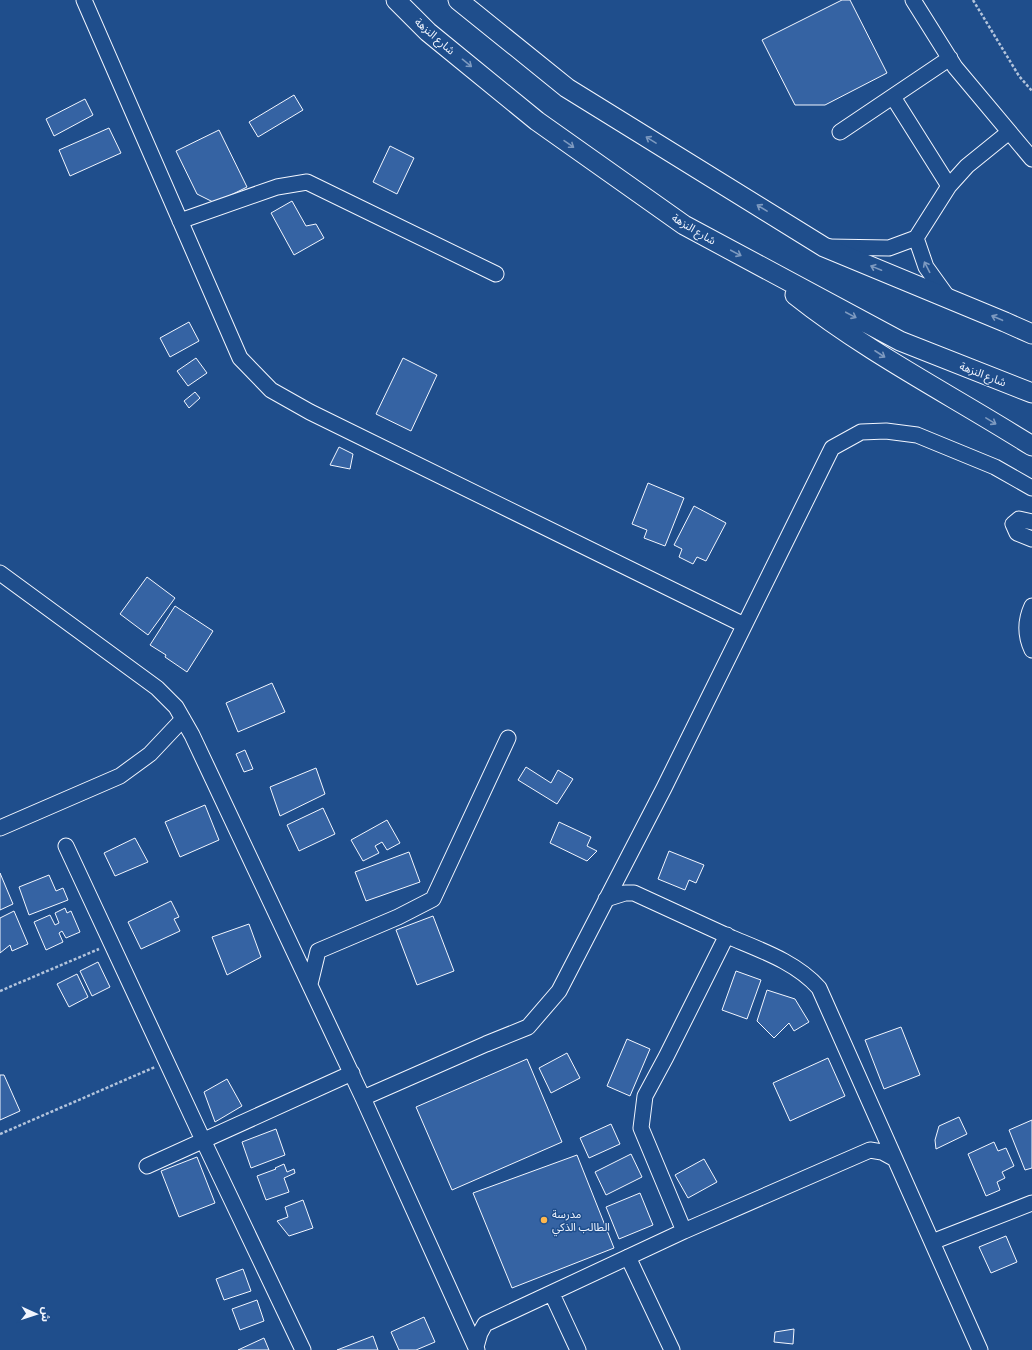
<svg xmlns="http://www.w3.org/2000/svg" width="1032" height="1350" viewBox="0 0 1032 1350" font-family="'IBM Plex Serif','Noto Sans Arabic',serif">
<rect width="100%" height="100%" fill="#1f4e8c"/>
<!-- building -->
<path fill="#3563a3" stroke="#f2f6ff" d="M842,0H850L887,73L825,105H795L762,40Z
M294,95L303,110L258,137L249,122Z
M85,99L93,115L54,136L46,119Z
M109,128L121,153L70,176L59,150Z
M219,130L247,187L215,203L197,194L176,151Z
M390,146L414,158L397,194L373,182Z
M292,201L306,226L316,224L324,238L294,255L271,213Z
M189,322L199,341L170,357L160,338Z
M196,358L207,373L188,386L177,371Z
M403,358L437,375L411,431L376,414Z
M195,392L200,398L189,408L184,401Z
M339,447L353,454L350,469L330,465Z
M648,483L684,498L665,546L644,538L647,530L632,524Z
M694,506L726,523L706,561L697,557L693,564L679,557L682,549L674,545Z
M147,577L175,598L148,635L120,614Z
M175,606L213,631L187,672L165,657L166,655L150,645Z
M272,683L285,712L238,732L226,703Z
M245,750L253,769L244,772L236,754Z
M526,767L551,783L558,770L573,779L557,804L518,780Z
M316,768L325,794L280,816L270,787Z
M205,805L219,840L180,857L165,822Z
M323,808L335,834L299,851L287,825Z
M387,820L400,843L387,850L382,842L375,846L379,853L363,861L351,840Z
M559,822L591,837L587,846L597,851L587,861L550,843Z
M135,838L148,862L115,876L104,853Z
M669,851L704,865L696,883L689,880L685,890L658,879Z
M409,852L420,882L366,901L355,872Z
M0,873L13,904L0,910Z
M49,875L56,891L63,888L68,900L29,915L19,887Z
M171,901L179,917L174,919L180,931L141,949L128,922Z
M65,908L67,913L71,911L80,932L66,938L62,931L59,933L63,942L46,950L34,922L50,915L55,925L59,923L55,913Z
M14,911L28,944L12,951L10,945L0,953V918Z
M433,916L454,971L417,985L396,930Z
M249,924L261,957L227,975L212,937Z
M98,962L110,987L92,996L80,971Z
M736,971L761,980L747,1019L722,1010Z
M77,974L88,997L69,1007L57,984Z
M767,990L795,999L809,1022L794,1031L789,1023L774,1038L757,1021Z
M901,1027L920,1075L884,1089L865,1040Z
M627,1039L650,1049L630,1096L607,1086Z
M567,1053L580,1078L551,1093L539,1068Z
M828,1058L845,1096L790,1121L773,1083Z
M527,1059L562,1142L452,1190L416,1107Z
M0,1075H4L20,1111L0,1120Z
M227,1079L242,1106L215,1122L204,1092Z
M959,1117L967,1134L936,1149L935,1140L939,1126Z
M1032,1120V1168L1025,1170L1009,1130Z
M611,1124L620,1144L589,1158L580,1138Z
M276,1129L285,1155L251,1168L242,1142Z
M994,1142L998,1151L1006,1148L1014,1166L1002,1172L1005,1178L997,1182L1000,1190L986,1196L968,1154Z
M631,1154L642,1177L606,1195L595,1172Z
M577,1155L614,1248L512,1288L473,1193Z
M197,1157L215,1203L179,1217L161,1171Z
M704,1159L717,1182L688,1198L675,1175Z
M284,1164L287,1172L294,1169L295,1173L284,1178L289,1192L266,1200L257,1176L276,1169L275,1168Z
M640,1193L653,1225L619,1239L606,1207Z
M303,1200L313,1228L289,1236L277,1221L288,1217L285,1207Z
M1006,1236L1017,1262L991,1273L979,1247Z
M243,1269L251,1291L224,1300L216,1279Z
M257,1300L264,1321L240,1330L232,1309Z
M424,1317L435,1342L416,1350H399L391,1332Z
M794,1329L793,1344L774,1342L775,1332Z
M373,1336L378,1350H337Z
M264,1338L269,1350H238Z"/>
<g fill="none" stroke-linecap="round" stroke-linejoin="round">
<defs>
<path id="minor" d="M84,0L240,358L271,390L310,412L744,625
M913,0L955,67L1032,159
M893,97L949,186
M840,132L950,58
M180,221L277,187L307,182L496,274
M916,238L949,186L967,166L1009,132
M829,247L889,248L916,238L926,267L949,299
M1032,522L1019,519L1013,524L1017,533L1032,539
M0,573L157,688L176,707L192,735L363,1098L477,1350
M1032,606C1025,621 1025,635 1032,650
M0,828L120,776L150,754L183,719
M66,846L203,1140L303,1350
M606,899L625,893H634C667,908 700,923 732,938C763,951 797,963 819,988L980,1350
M310,984L318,951L398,917L433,899L508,738
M363,1098L486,1044L528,1027L559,991L664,788L832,448L861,432L886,431L917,435L995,467L1032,488
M147,1166L352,1073
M684,1231L641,1128L645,1096L666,1057L727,935
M932,1242L1032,1203
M628,1257L672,1350
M552,1294L578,1350
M476,1347L480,1333L485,1324L684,1231L870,1150L882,1152L895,1159"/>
<path id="major" d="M396,0L428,32L537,121L684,225L900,341L1032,393
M458,0L567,88L824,247L1005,322L1032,334
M795,295C868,353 953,396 1032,446"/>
</defs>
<!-- minor casing -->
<use href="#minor" stroke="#f2f6ff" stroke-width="17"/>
<!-- major casing -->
<use href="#major" stroke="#f2f6ff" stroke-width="21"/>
<!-- path -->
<path stroke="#b3c4dc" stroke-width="2.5" stroke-dasharray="3 2" stroke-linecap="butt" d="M973,0L1019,76L1032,91
M0,991L99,949
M0,1134L155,1067"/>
<!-- minor -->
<use href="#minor" stroke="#1f4e8c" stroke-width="15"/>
<!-- major -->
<use href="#major" stroke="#1f4e8c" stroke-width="19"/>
</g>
<!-- one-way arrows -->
<defs><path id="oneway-shaft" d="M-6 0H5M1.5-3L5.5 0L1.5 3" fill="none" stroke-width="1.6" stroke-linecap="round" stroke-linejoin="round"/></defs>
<g stroke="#7e9ac0">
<use href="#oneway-shaft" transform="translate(467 63) rotate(39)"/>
<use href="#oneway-shaft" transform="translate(651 140) rotate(-148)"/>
<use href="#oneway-shaft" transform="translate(569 144) rotate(35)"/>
<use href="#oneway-shaft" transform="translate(762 208) rotate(-148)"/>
<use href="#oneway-shaft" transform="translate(736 253) rotate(28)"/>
<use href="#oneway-shaft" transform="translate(927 267) rotate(-117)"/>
<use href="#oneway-shaft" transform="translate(876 268) rotate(-158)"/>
<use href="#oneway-shaft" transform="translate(851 315) rotate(28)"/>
<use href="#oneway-shaft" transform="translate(997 318) rotate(-157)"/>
<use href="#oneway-shaft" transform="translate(880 354) rotate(33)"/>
<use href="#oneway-shaft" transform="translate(991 421) rotate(31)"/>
</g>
<!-- markers -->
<circle fill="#ffb74d" stroke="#1f4e8c" stroke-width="1.5" cx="544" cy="1220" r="4"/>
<g text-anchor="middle" stroke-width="3" stroke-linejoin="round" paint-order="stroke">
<!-- street labels -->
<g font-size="11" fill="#f2f6ff" stroke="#1f4e8c">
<text transform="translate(435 36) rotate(41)" y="4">شارع النزهة</text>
<text transform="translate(694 229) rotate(31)" y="4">شارع النزهة</text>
<text transform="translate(983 374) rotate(21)" y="4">شارع النزهة</text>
</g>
<!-- poi labels -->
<g font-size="11" fill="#f2f6ff" stroke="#1f4e8c" text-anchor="start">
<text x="552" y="1218">مدرسة<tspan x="552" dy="13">الطالب الذكي</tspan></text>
</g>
</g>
<!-- north arrow -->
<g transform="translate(36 1314) rotate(93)" stroke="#1f4e8c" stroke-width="3" paint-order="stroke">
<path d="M0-3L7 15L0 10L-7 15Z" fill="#f2f6ff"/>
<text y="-6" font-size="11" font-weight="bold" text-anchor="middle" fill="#f2f6ff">ش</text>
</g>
</svg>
